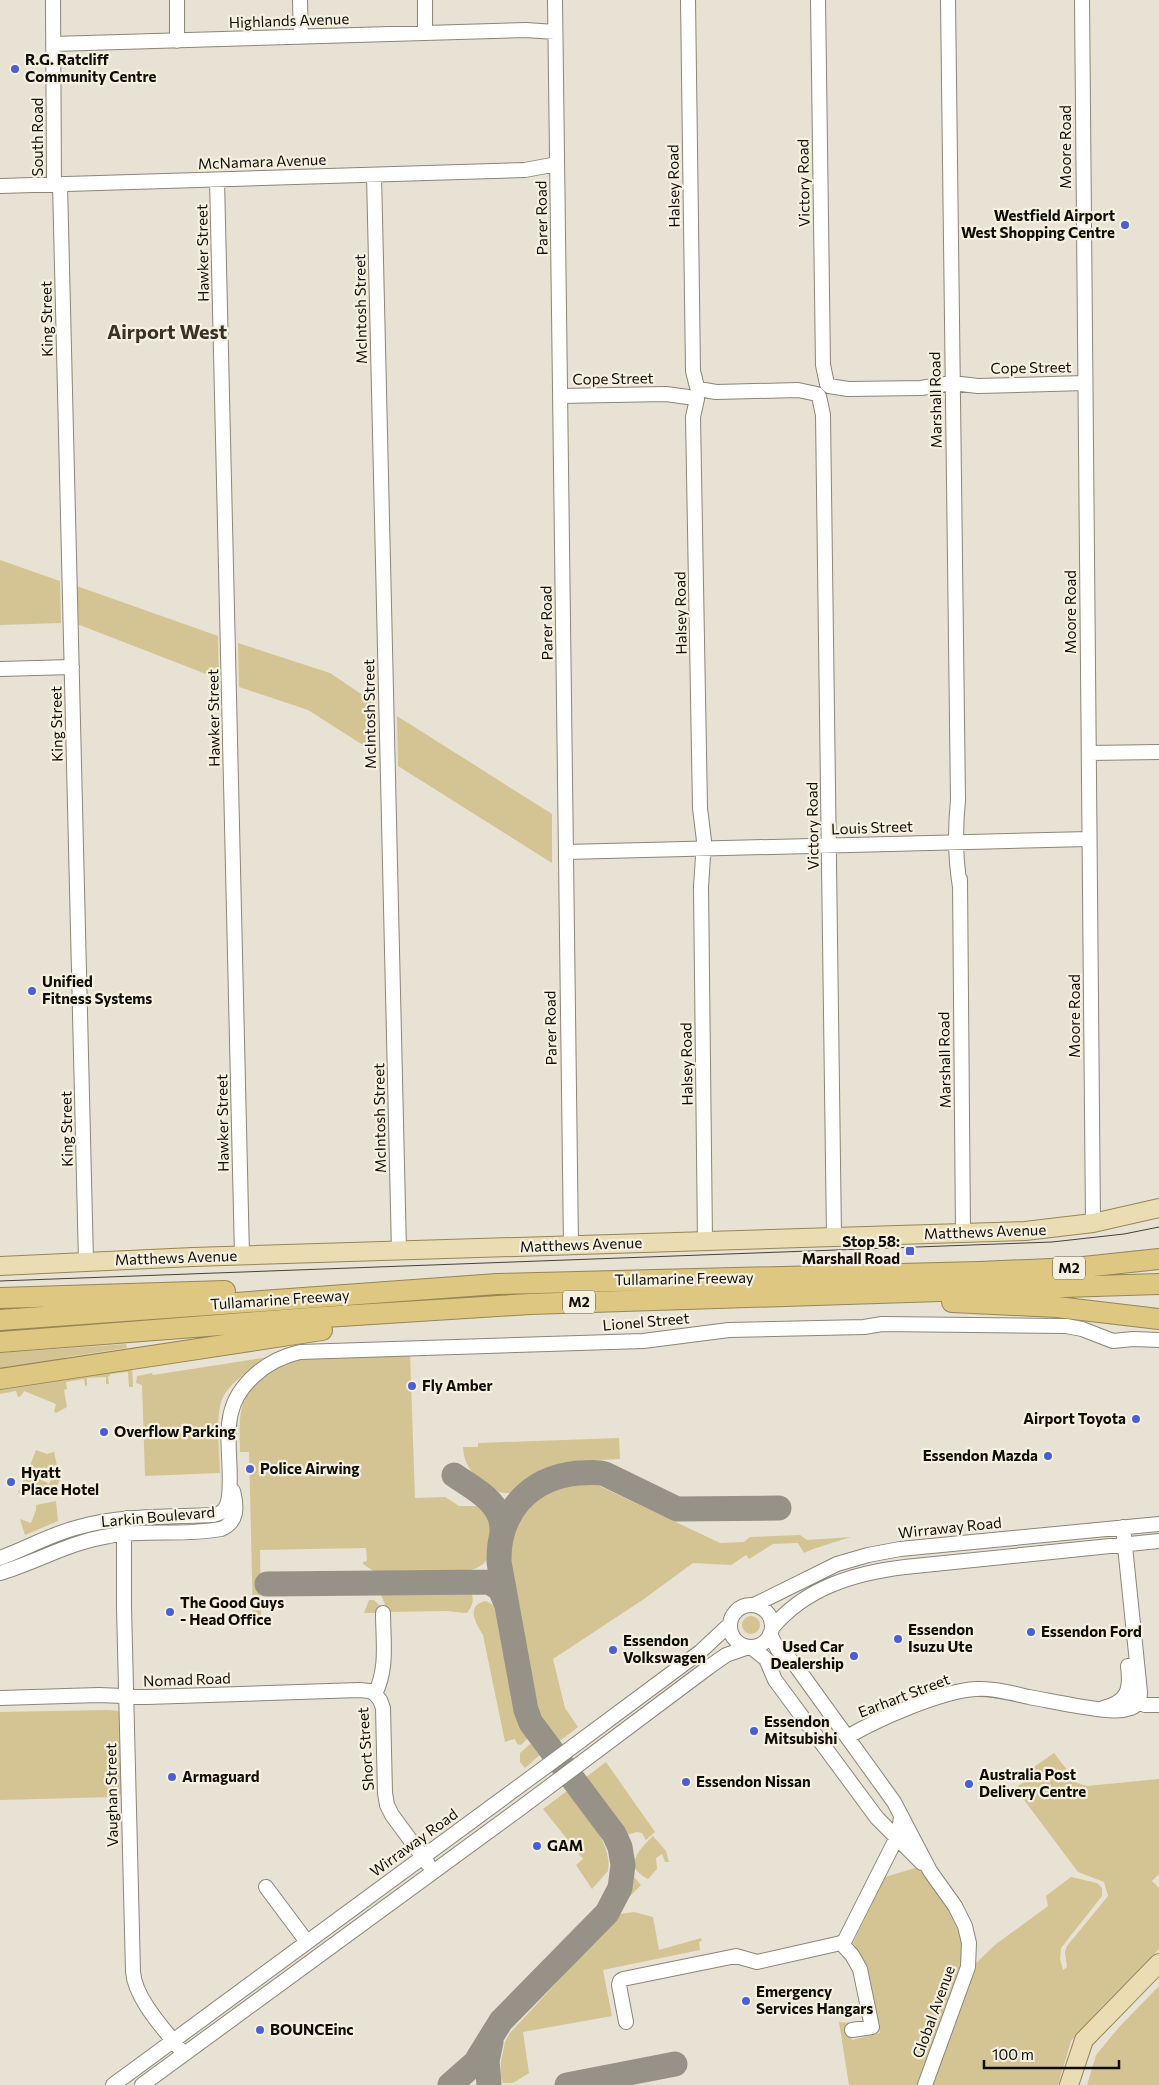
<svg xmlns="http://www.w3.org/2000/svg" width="1159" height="2085" viewBox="0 0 1159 2085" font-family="Commissioner,sans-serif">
<rect width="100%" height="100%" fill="#e7e2d3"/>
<!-- green -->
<path fill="#d4c493" d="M0,560L60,581L61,623L0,625Z
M74,585L218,636L219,679L77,624Z
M238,643L330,673L376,704L377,754L308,710L239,687Z
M397,716L552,814V863L398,766Z
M126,1344L127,1348L67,1357L51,1363L0,1371V1353Z
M410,1353L415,1498L445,1497L459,1506H481C493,1525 501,1564 470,1570L375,1572L363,1564V1562L367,1561L366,1548L260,1550L261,1615H253L249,1452H240C240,1437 238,1418 243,1404C254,1378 276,1364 303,1358Z
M269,1357C254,1368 234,1379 224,1395C214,1413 220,1452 220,1473L145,1476L142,1385L136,1383L137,1376L152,1373L153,1375Z
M132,1365L133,1387H129L128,1372L111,1374L108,1377L109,1384H106V1377L87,1378V1386H85L84,1379L66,1382L67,1389L64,1390L67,1407L56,1413L54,1411L56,1404L24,1391L21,1396L18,1397L16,1391L0,1394V1385Z
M619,1438L620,1459C596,1460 570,1461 547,1469C534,1474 520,1492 508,1493C501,1494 496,1490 490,1487C475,1477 464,1467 463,1447H478V1443Z
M36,1450L47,1454L54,1452L60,1480L56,1487L20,1494L18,1493L27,1471L49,1484L54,1475L29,1468Z
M591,1482L720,1543L744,1542L750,1537L800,1535L807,1540L851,1537L813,1549L804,1553L798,1543L773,1544L749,1559L746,1555L731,1565L693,1563L644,1599L553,1659L565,1708L578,1727L557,1743L546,1726L538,1707L511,1570L510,1554L513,1532L518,1520L540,1495L551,1489L566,1485Z
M56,1501L58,1521L25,1535L20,1519L31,1523L36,1510V1505Z
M469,1591C476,1597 472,1607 467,1613L445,1611L388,1612L381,1595L383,1592Z
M369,1600H374L380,1606L377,1607V1613H364Z
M485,1601C493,1602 499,1613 502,1620C515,1657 511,1701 529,1737L521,1745L517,1744L515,1739L505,1742L483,1635C476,1623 465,1607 485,1601Z
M742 1625a9 9 0 1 1 18 0a9 9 0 1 1-18 0Z
M108,1710L119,1711L120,1714L122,1794L115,1797L0,1800V1712Z
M530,1744L533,1745L541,1754L525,1768L520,1762V1753Z
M1054,1753L1077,1783L1087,1786L1159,1779V1874L1152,1881L1159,1888V1949L1103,2006L1071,2041L1058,2085H931L972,1967L996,1944L1048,1906L1046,1896L1071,1877L1097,1883L1102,1888V1896L1061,1948L1060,1959L1063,1970L1067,1967L1065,1952L1067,1946L1108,1896L1104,1882L1078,1872L1015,1788L1028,1779L1024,1774Z
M606,1762L655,1832L646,1840L642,1833L637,1832L626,1835L585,1778Z
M567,1791C583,1812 613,1842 608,1871L592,1889L576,1865L583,1859L543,1809Z
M653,1836L666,1851L669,1862H665L662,1854L656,1858L657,1869L648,1879C644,1877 637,1872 635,1868C632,1855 646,1843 653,1836Z
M915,1868L926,1874L955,1914L962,1933L963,1969L920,2085H849L839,2022L849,2023L852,2040L880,2033L865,1963L853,1943L885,1877Z
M634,1877L641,1885L627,1899Z
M634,1912L653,1917L659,1950L701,1938L702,1941L699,1942L700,1950L603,1970L612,2016L523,2032L529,2073L513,2083H503L500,2076L501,2061L505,2042L510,2033L620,1914Z
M1159,1986V2085H1087L1096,2055L1120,2026Z"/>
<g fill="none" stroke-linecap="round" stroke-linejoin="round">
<!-- taxiway -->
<path stroke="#969287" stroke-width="25" d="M454,1475C474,1489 503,1502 502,1531
M267,1584L489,1582L500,1589L505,1601
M450,2085L475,2063L501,2021L607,1913L620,1888L623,1865L620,1847L614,1834L531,1723L526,1710L499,1562C498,1513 528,1478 578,1473C587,1473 596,1471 605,1474L677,1509L779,1508
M489,2085L487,2061L491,2042
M567,2085L675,2064"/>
<defs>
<path id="minor" d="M53,0L54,184
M177,0V41
M300,0L301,36
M425,0V33
M555,0L571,1246
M688,0L693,371L697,387
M818,0L823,365L827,384
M948,0L958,800C955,830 955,857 960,887
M1082,0L1093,1223
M53,44L526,30L555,32
M374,175L399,1251
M217,180L242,1256
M60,184L86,1262
M0,186L525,170L557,164
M829,386L848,389L921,388L952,383L978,386L1085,383
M699,389L716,392L798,390L817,394
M560,396L666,394L688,397
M819,396L823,415L834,1237
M697,399L693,417L700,808L704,841L701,887L705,1241
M0,669L72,667
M1089,753L1159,752
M566,852L1089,839
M960,879L963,1233
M127,1518L124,1538V1607L133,1972C135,1998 163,2028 179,2048
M0,1558C27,1548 51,1534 79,1527C122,1515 168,1517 213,1515C224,1513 227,1508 229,1497C234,1449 214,1411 255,1375C268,1363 283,1356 300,1352L643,1341L729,1330L864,1327L882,1324L1066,1326L1082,1329L1113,1341L1133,1339L1159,1340
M0,1573C37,1562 70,1542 109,1536C146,1529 184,1536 221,1529C238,1522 237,1507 233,1491
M754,1605L837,1564L868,1555L900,1549L1159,1524
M730 1626a21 21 0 1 1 42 0a21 21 0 1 1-42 0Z
M383,1613C383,1640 388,1668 375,1694L380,1700L383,1708L385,1793L387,1805L392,1815L428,1864
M772,1628C805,1588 854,1573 905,1567L1159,1541
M770,1634L778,1650L793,1662L894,1802L930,1871L955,1906L965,1926L969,1943L968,1967L925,2085
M751,1647L766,1659L775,1680L877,1818L922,1863
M0,1698L99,1695L147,1697L359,1690L370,1691L375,1694
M1131,1699L1145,1705H1159
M1103,1708C1128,1702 1131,1689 1128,1666
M847,1737C878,1719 941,1691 976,1689C994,1688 1011,1693 1029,1697C1051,1701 1074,1706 1097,1709C1108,1710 1120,1712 1131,1708C1138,1705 1140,1699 1140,1692L1123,1527
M266,1887L307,1942
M841,1943L852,1955L860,1969L872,2027L852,2030
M626,2022L619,1985L620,1981L623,1979L736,1956L757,1962L841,1943L845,1940L899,1833L901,1816
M113,2085L548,1765L700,1652L730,1624
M142,2085L522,1807L709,1667L726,1655L749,1647"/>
<path id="major" d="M0,1266L193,1257L1025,1231L1093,1223L1159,1208
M1069,2085L1084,2040L1159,1963"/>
<path id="highway" d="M0,1298L225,1291
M952,1302L1057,1307L1159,1319
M0,1320L497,1284L979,1272L1074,1268L1159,1259
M0,1342L309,1318L530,1304L1159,1284
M0,1379L322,1330"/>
</defs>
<!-- minor casing -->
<use href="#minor" stroke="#8b8679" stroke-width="16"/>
<!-- major casing -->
<use href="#major" stroke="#968656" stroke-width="20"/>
<!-- highway casing -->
<use href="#highway" stroke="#968656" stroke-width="22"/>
<!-- minor -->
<use href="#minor" stroke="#fff" stroke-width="14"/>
<!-- major -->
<use href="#major" stroke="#ebddb3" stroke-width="18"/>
<!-- highway -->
<use href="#highway" stroke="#dec780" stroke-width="20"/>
<!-- tram -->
<path stroke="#45423b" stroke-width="1" d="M0,1281L1052,1242L1124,1234L1159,1227"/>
</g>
<!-- markers -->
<g fill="#4c5ed3" stroke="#f5f0e0" stroke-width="2">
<circle cx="15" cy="69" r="5"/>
<circle cx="1125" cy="225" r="5"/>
<circle cx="32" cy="991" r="5"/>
<rect x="905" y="1246" width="10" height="10" rx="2.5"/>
<circle cx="412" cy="1386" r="5"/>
<circle cx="1136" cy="1419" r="5"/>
<circle cx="104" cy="1432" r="5"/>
<circle cx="1048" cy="1456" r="5"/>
<circle cx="250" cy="1469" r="5"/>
<circle cx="11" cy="1482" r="5"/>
<circle cx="170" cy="1612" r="5"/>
<circle cx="1031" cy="1632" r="5"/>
<circle cx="898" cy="1639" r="5"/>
<circle cx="613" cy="1650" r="5"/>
<circle cx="854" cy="1656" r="5"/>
<circle cx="754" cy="1731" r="5"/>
<circle cx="172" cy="1777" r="5"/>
<circle cx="686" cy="1782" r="5"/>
<circle cx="969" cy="1784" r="5"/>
<circle cx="537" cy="1846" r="5"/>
<circle cx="746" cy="2001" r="5"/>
<circle cx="260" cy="2030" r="5"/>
</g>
<g text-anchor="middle" stroke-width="4.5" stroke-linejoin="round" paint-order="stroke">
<!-- shield labels -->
<g fill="#f5f0e0" stroke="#545149" stroke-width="1">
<rect x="1053" y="1256.5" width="32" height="23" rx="4"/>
<rect x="563" y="1290.5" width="32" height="23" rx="4"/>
</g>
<g font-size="14" font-weight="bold" fill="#0f0d08">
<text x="1069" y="1273">M2</text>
<text x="579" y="1307">M2</text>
</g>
<!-- street labels -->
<g font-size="15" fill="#0f0d08" stroke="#f5f0e0">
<text transform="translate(289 21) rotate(-2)" y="5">Highlands Avenue</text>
<text transform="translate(38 137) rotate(-90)" y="5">South Road</text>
<text transform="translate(1066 147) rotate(-90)" y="5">Moore Road</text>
<text transform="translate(262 162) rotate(-2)" y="5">McNamara Avenue</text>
<text transform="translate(804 183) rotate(-91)" y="5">Victory Road</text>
<text transform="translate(674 186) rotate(-91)" y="5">Halsey Road</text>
<text transform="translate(542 218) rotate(-91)" y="5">Parer Road</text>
<text transform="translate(203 253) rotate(-91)" y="5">Hawker Street</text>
<text transform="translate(361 309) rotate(-91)" y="5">McIntosh Street</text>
<text transform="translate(47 319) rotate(-91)" y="5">King Street</text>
<text transform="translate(1031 368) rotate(-1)" y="5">Cope Street</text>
<text transform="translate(613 379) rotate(-1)" y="5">Cope Street</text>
<text transform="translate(936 400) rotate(-91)" y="5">Marshall Road</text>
<text transform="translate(1071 612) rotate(-90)" y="5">Moore Road</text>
<text transform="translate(681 613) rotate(-91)" y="5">Halsey Road</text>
<text transform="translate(547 623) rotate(-91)" y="5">Parer Road</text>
<text transform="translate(370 714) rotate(-91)" y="5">McIntosh Street</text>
<text transform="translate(214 718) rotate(-91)" y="5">Hawker Street</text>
<text transform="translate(57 724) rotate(-91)" y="5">King Street</text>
<text transform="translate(813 826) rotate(-91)" y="5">Victory Road</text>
<text transform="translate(872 828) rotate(-2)" y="5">Louis Street</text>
<text transform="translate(1075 1016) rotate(-90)" y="5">Moore Road</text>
<text transform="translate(551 1028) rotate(-91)" y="5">Parer Road</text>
<text transform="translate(945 1060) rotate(-91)" y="5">Marshall Road</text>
<text transform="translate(687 1064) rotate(-91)" y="5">Halsey Road</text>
<text transform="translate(380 1118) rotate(-91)" y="5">McIntosh Street</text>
<text transform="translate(223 1123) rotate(-91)" y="5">Hawker Street</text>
<text transform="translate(67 1129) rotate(-91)" y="5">King Street</text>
<text transform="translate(985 1232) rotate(-2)" y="5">Matthews Avenue</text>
<text transform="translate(581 1245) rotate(-2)" y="5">Matthews Avenue</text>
<text transform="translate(176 1258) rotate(-2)" y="5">Matthews Avenue</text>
<text transform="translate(684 1279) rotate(-1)" y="5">Tullamarine Freeway</text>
<text transform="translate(280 1300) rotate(-4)" y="5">Tullamarine Freeway</text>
<text transform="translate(646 1322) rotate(-5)" y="5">Lionel Street</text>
<text transform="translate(158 1517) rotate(-5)" y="5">Larkin Boulevard</text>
<text transform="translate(950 1528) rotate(-6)" y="5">Wirraway Road</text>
<text transform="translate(187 1680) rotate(-2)" y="5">Nomad Road</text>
<text transform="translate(904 1696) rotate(-21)" y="5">Earhart Street</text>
<text transform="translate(366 1749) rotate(-94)" y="5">Short Street</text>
<text transform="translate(112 1795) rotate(-91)" y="5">Vaughan Street</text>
<text transform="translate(414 1843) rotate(-36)" y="5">Wirraway Road</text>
<text transform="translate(934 2012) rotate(-70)" y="5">Global Avenue</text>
</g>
<!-- poi labels -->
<g font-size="15" font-weight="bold" fill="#0f0d08" stroke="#f5f0e0" text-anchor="start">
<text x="25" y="65">R.G. Ratcliff<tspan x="25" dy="17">Community Centre</tspan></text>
<text x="1115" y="221" text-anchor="end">Westfield Airport<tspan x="1115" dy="17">West Shopping Centre</tspan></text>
<text x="42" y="987">Unified<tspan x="42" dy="17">Fitness Systems</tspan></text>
<text x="900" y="1247" text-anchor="end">Stop 58:<tspan x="900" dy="17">Marshall Road</tspan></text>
<text x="422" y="1391">Fly Amber</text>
<text x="1126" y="1424" text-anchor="end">Airport Toyota</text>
<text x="114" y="1437">Overflow Parking</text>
<text x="1038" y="1461" text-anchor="end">Essendon Mazda</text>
<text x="260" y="1474">Police Airwing</text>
<text x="21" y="1478">Hyatt<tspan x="21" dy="17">Place Hotel</tspan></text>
<text x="180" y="1608">The Good Guys<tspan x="180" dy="17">- Head Office</tspan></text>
<text x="908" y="1635">Essendon<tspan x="908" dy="17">Isuzu Ute</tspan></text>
<text x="1041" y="1637">Essendon Ford</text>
<text x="623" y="1646">Essendon<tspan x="623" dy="17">Volkswagen</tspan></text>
<text x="844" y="1652" text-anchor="end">Used Car<tspan x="844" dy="17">Dealership</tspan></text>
<text x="764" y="1727">Essendon<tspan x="764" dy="17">Mitsubishi</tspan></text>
<text x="979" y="1780">Australia Post<tspan x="979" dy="17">Delivery Centre</tspan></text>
<text x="182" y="1782">Armaguard</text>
<text x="696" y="1787">Essendon Nissan</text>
<text x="547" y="1851">GAM</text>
<text x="756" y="1997">Emergency<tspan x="756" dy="17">Services Hangars</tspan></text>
<text x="270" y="2035">BOUNCEinc</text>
</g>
<!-- district labels -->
<g font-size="20" font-weight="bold" fill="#373327" stroke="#f5f0e0">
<text x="167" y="339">Airport West</text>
</g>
</g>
<!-- scale -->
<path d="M984 2060v8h135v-8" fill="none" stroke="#0f0d08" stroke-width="2.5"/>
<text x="992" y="2060" font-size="15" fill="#0f0d08" stroke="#f5f0e0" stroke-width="4" paint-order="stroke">100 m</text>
</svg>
